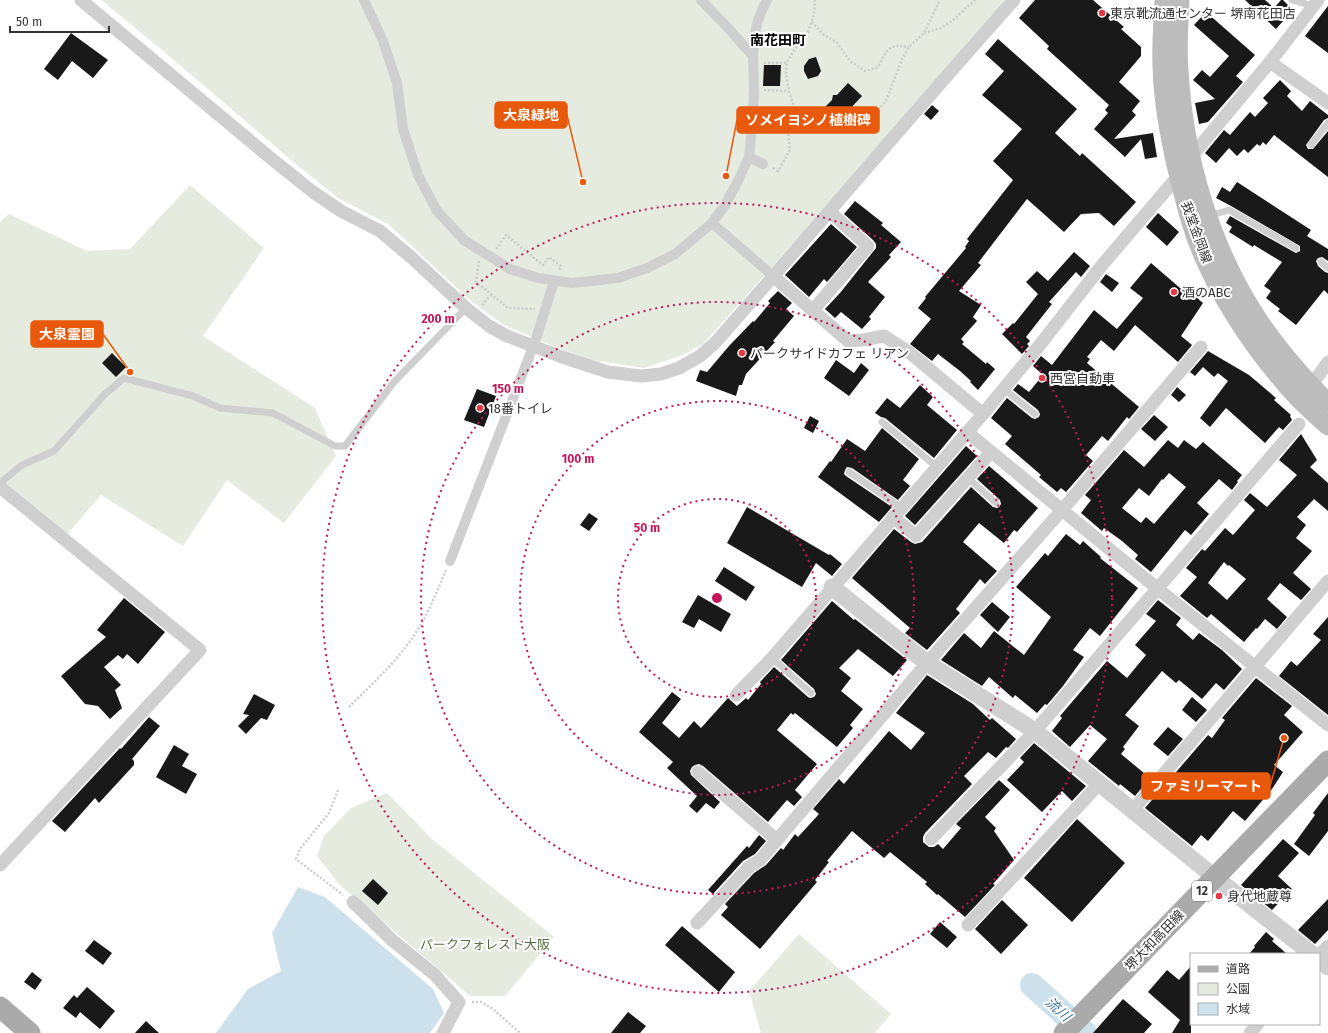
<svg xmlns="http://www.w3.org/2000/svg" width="1328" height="1033" viewBox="0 0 1328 1033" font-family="'Fira Sans','Noto Sans JP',sans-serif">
<rect width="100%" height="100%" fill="#fff"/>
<!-- green -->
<path fill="#e5ebde" d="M101,0H1007L772,267L703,344L683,355L644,368L592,360L553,346L504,325L472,302L388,224L338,198L297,165L162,50Z
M190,185L264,248L203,336L315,408L336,456L284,523L227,480L183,546L101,495L63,539L0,487V222L9,214L87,251L130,249Z
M387,793L432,839L554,937L505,996H470L340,885L317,856L324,836L351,808Z
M799,934L891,1014L875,1033H761L749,991Z"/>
<!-- water -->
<path fill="#cde1ed" d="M298,887L325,897L433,989L444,1013L430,1033H216L248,989L281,971L272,933Z"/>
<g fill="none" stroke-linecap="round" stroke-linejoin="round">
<!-- river -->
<path stroke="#cde1ed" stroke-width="24" d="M1032,985L1085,1033"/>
</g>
<!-- building -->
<path fill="#191919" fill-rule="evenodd" d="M1035,0H1093L1124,27L1121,29L1141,47V56L1119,82L1140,101L1132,111L1136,115L1114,139L1153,133L1157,157L1145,159L1141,139L1125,157L1094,129L1108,113L1105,110L1109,105L1047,49L1049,46L1019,18Z
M1245,0H1265L1274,8L1281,0H1283L1293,10L1276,29Z
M1328,6V53L1305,36Z
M1206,12L1255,55L1236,76L1243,82L1208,122L1199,124L1195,103L1215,99L1193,80L1202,70L1210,77L1229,56L1194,25Z
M71,33L108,60L93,78L72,61L58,80L44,69Z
M998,39L1077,109L1055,133L1080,156L1082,153L1136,202L1114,226L1099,213L1081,214L1064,232L1027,199L978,263L981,265L959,291L981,305L973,317L977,321L961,339L964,342L962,344L986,364L987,362L995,369L978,390L970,382L971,381L960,371L938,354L932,361L910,344L931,319L918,308L926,298L925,297L966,248L965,247L969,241L967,239L1013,180L993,161L1022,129L982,95L1004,71L985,54Z
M816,57L821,71L818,76L808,79L804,71V66L809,59Z
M764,65H781L780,86H763Z
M1280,80L1291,91L1287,96L1302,111L1310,101L1328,115V118L1324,120L1306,145L1308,149H1313L1328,131V177L1274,135L1266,145L1263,142L1260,146L1257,144L1248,153L1244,149L1237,156L1229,148L1216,163L1205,153L1224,130L1230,135L1250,112L1255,117L1268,103L1263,98Z
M848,83L862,96L835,125L821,111L832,100L833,95H837Z
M932,105L939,111L931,120L924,114Z
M1237,182L1311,230L1307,236L1328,249V261L1322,257L1318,258L1316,261L1318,266L1325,272L1328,273V294L1324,290L1296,325L1278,311L1280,309L1266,298L1271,291L1264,286L1282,262L1254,245L1253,247L1229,232L1232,227L1226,223L1230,216L1294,252L1296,253L1300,251V246L1231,206L1216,198L1222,187L1230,192Z
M855,201L883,223L881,225L901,242L889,255L891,257L868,282L885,297L869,317L871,319L862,329L841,312L835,318L825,309L840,293L876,248V244L873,240L844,214Z
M1158,213L1179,232L1167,246L1146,227Z
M831,224L857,247L827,282L824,279L809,297L785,275Z
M1074,252L1090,266L1081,277L1076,272L1049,302L1052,304L1026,337L1030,341L1027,344L1029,346L1022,354L1002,334L1013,323L1014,324L1038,294L1026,282L1037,271L1048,281Z
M1151,263L1187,294L1189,291L1203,303L1181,336L1192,345L1178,362L1135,325L1114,351L1101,340L1087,357L1090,359L1087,363L1139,407L1129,419L1127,417L1108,441L1102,436L1086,455L1093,461L1066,492L1061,488L1057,492L1039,477L1041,475L1005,444L1012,436L991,418L1007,398L1032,418L1035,419L1039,417L1040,414L1038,410L1013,390L1018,384L1029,392L1043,375L1033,366L1041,356L1052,365L1094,310L1117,329L1143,298L1130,288Z
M1106,274L1119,283L1112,292L1100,282Z
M778,291L792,303L786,309L794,316L773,341L775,342L746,374L742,385H739L736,396L696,381L700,370L707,372L729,346L753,321L754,322L770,303L768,301Z
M1208,351L1249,375L1276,398L1274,400L1291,415L1290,416L1292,420L1283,430L1279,427L1265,443L1226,408L1210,427L1200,418L1228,381L1218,373L1214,377L1203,367L1195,376L1190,372Z
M112,353L126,367L116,377L102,363Z
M836,360L854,373L861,363L869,370L849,396L824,378Z
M920,385L933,397L927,405L957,430L934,458L885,418L881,417L875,413L887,398L900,408Z
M1177,387L1186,395L1179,402L1171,395Z
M477,389L496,396L484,427L464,420Z
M1154,415L1168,427L1155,441L1141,429Z
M810,416L819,421L813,433L804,428Z
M882,428L919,459L903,480L910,486L898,500L852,468L847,467L845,470L844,474L846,476L892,507L879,522L818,477L830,461L831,462L847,439L865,451Z
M1301,434L1317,460L1310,467L1328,483V511L1314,499L1297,517L1306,525L1296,538L1312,551L1293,573L1311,589L1301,600L1280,583L1267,599L1287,617L1277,629L1265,619L1257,629L1256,628L1244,642L1211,614L1207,618L1180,596L1197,577L1186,568L1202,549L1205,551L1225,528L1233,535L1255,510L1244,500L1250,493L1267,507L1297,475L1279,460ZM1224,562L1228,566L1229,565L1246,579L1227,600L1208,583Z
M1168,440L1178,448L1184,440L1196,449L1203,442L1242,475L1237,481L1238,482L1232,490L1219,479L1197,503L1209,514L1191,535L1185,530L1151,572L1135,559L1138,555L1122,541L1104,528L1102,531L1081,513L1091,500L1085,495L1124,450L1144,467ZM1169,473L1186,487L1154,524L1146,517L1141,523L1122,508L1139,488L1149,496L1162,479L1163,480Z
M966,446L977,456L915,525L905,516Z
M989,466L1038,508L1017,532L1014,530L1004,543L979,523L963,542L997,571L985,584L980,579L956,609L960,613L927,650L905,633L910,628L852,578L894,529L911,542L915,544L922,542L971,487L993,507L997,508L999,507L1001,504L1000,500L977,479Z
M747,507L829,555L830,554L842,564L832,576L816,563L802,587L727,543Z
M589,513L598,519L589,531L580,525Z
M1066,534L1080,545L1083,541L1101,557L1100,558L1138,588L1100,636L1090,628L1073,650L1084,657L1063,686L1047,705L1045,704L1037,713L1015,695L1013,698L989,677L982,686L941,660L964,633L981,648L994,631L1024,655L1051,617L1016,587L1045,553L1048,556Z
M724,567L755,587L746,601L715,581Z
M698,595L731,614L721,632L699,619L694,628L682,622Z
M124,598L165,632L138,664L127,654L123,659L118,655L104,667L121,685L115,690L122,708L110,719L98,706L85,704L61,676L106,637L97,630Z
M1158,600L1181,618L1176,625L1193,640L1199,633L1222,650L1242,669L1224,690L1216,683L1202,699L1179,680L1176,683L1162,671L1125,715L1139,726L1123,747L1125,749L1121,754L1150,778L1135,796L1120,784L1119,786L1088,761L1107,739L1090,725L1070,747L1052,731L1062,718L1060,716L1107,661L1127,678L1146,655L1135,645L1156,621L1146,614Z
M832,601L854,620L855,619L907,660L893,676L858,649L839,668L851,678L841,691L863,709L850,725L853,728L837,747L795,713L793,715L791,713L777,730L817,764L795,790L802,797L794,806L787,800L768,822L703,766L699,764L695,765L692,767L690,771L691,775L720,802L714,809L706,803L697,813L689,806L697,796L667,768L673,762L639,732L672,692L681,699L662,723L679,738L694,721L701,728L728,698L737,706L746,698L748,700L761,684L760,682L774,667L808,697L810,698L814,697L816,694L814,689L781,660Z
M992,602L1010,617L998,632L980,615Z
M1328,617V715L1279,676L1291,661L1297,666L1321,640L1313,634Z
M927,675L973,704L990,720L992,718L1016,739L1008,748L1006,747L996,758L988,752L964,776L972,784L925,833L923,837V842L929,847H934L938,844L943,849L961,828L956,824L999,780L1010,790L985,817L996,828L994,831L1014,860L993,884L995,885L965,917L938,894L937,895L925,884L927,882L890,852L884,858L852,831L827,861L829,862L815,880L817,882L760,949L721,915L728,907L725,904L754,873L766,865L781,848L783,850L795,834L798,837L819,814L813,809L839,779L844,784L889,731L911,750L925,733L896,713Z
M1256,678L1292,706L1284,715L1303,732L1274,765L1283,772L1272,789L1245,821L1233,811L1208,841L1201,835L1192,846L1145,808L1208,735L1212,738L1225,720L1222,718Z
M254,694L275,705L267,720L261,718L246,734L238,726L249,715L243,714Z
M1192,697L1207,710L1196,722L1182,710Z
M149,717L160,726L132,759L134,761V765L99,803L95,798L65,832L52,821L120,748L121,749Z
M1168,727L1183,739L1168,756L1153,744Z
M1034,743L1086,786L1072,801L1062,791L1042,812L1007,780L1024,762L1020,758Z
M174,745L189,754L182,766L197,774L186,794L156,777Z
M1328,793V831L1309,856L1294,844L1315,815L1313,813Z
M1077,819L1125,863L1072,922L1024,878Z
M759,835L766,841L755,854L743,861L713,894L708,890L747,846L749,848Z
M1283,839L1299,853L1278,876L1292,889L1272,910L1241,885Z
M373,879L388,893L378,905L362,891Z
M1328,899V930L1315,944L1298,930Z
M1002,900L1028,925L1001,954L975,929Z
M940,922L957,937L947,948L930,934Z
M682,926L735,972L719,992L665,945Z
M1266,932L1274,939L1272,941L1287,954H1249L1255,947L1254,946Z
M94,940L112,953L103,965L85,951Z
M1191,966V1033H1172L1180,1020L1148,992L1167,970L1179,980Z
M32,972L42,980L35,990L24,982Z
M87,987L115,1011L100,1029L80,1012L76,1018L63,1008L74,995L77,998Z
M1123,999L1152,1024L1144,1033H1093Z
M628,1012L646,1026L640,1033H611Z
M146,1021L159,1033H135Z"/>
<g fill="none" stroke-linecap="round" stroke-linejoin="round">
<!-- path -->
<path stroke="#ccc" stroke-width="2.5" stroke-dasharray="2 2" stroke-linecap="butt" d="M812,22L823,34L837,43L850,61L865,71L878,67C887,50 888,43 909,47
M924,33L941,28L952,21L975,0
M764,63H787
M764,90L789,91
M860,125L864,119L878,110L886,101L902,59L909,47L924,33L940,0
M773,168L778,171L790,150L788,131L792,116L793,104L789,91L786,75L787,62L798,44L808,32L814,15L815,0
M496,247L497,248L506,235L543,265L549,257L561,266L559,270
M479,261L476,282L508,308L535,309
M482,305L491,295
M349,707C369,687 391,667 408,644C425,622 435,596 446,570
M338,790L329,813L300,849L296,859L343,895
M472,1002H481L493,1009L520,1033"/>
<!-- service -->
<path stroke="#cfcfcf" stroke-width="7" d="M1292,0L1313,6
M1311,145L1328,123
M1209,216L1229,210L1296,248
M1321,262L1328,268
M1004,389L1035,414
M882,422L937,467
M849,472L902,508
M968,478L996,503
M0,483L22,465L54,451L105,394L124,378L193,396L220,408L273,413L335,446H345L394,382L466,308
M772,658L811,693"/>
<!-- pedestrian -->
<path stroke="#cfcfcf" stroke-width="10" d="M364,0L383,41L397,83L403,129L418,175L437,211L464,240L510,269L538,278L572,283L618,278L647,268L675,254L712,223L725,205L738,181L749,157L753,116L754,90L753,56L729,29L701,0
M753,56C754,34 756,20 767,0
M749,157L763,164
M712,223L773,276
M450,561L536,339L554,281"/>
<!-- minor -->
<path stroke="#cfcfcf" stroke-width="13" d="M81,0L273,160L313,192L341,211L380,231L412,258L466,308L489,326L507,336L562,357L608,372L641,376L661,374L679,368L700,356L715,343C815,229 913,113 1014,0
M1318,0L1270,62L1328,103
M1191,157L1270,62
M773,276L848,341L863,340L884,336L910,353L983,414
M813,310L868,246L830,212
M1311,386L1328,362
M967,432L1158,589L1328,725
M0,487L200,650L0,865
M893,517L916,536L991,452
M736,695L772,658L983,414L1039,346L1103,264L1179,175
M698,772L777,840L927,663L1062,510L1201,347
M1132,811L1328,581
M931,839L1035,731L1299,424
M353,902L392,940L435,975L459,1002L443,1033
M697,923L749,867L760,860L777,840
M968,925L1099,784
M1319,955L1328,946
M1250,1033L1258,1024"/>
<!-- tertiary -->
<path stroke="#cfcfcf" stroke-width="17" d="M832,587L927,663L1035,731L1207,871L1312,954
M1319,959L1328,967"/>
<!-- secondary -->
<path stroke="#bcbcbc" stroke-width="19" d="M1164,0C1163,22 1161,45 1162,67C1163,101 1169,135 1177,169C1181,185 1185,202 1190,219C1208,282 1254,351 1299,399C1308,408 1318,417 1328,426
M1180,0C1179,23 1177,47 1179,70C1184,159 1211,250 1261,324C1281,353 1304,379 1328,403"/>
<!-- primary -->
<path stroke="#aaa" stroke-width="21" d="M0,1007L30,1033
M1064,1033L1328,761"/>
</g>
<!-- distance rings -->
<g fill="none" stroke="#c2185b" stroke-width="2" stroke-dasharray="2 4">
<circle cx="717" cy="598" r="99"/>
<circle cx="717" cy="598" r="197"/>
<circle cx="717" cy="598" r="296"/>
<circle cx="717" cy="598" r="395"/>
</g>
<!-- markers -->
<g fill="#e43844" stroke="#fff" stroke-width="1.5">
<circle cx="1102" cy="13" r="4"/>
<circle cx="1174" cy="292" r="4"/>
<circle cx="742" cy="353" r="4"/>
<circle cx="1042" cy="378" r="4"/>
<circle cx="480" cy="408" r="4"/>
<circle cx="1219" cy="896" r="4"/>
</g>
<g text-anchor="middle" stroke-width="4" stroke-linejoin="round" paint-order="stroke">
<!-- shield labels -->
<rect fill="#fff" stroke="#707070" stroke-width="1" x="1192" y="881" width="20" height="20" rx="3"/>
<g font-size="12" font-weight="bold" fill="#323232">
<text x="1202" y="895">12</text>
</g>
<!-- poi labels -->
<g font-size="13" fill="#323232" stroke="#fff" text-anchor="start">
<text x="1110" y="18">東京靴流通センター 堺南花田店</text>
<text x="1182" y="297">酒のABC</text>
<text x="750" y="358">パークサイドカフェ リアン</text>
<text x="1050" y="383">西宮自動車</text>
<text x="488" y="413">18番トイレ</text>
<text x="1227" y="901">身代地蔵尊</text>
</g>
<!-- street labels -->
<g font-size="13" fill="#323232" stroke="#fff">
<text transform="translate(1197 232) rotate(70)" y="5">我堂金岡線</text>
<text transform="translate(1154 940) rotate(-46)" y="5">堺大和高田線</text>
</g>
<!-- park labels -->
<g font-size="13" fill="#546e3f" stroke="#fff">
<text x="485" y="949">パークフォレスト大阪</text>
</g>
<!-- neighbourhood labels -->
<g font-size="14" font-weight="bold" fill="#000" stroke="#fff">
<text x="778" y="45">南花田町</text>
</g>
<!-- water labels -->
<g font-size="14" font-style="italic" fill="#3f7394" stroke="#fff">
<text transform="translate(1058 1009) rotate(42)" y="5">流川</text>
</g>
</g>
<circle cx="717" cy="598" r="6" fill="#c2185b" stroke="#fff" stroke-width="2"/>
<g font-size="12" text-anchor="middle" font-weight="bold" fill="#c2185b" stroke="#fff" stroke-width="4" stroke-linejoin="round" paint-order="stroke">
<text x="438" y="323">200 m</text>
<text x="508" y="393">150 m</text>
<text x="578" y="463">100 m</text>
<text x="647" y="532">50 m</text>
</g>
<!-- callouts -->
<path fill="none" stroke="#e8590c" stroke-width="1.5" d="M583 182L567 115M726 176L737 120M130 372L103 334M1284 738L1270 786"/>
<g fill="#e8590c" stroke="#fff" stroke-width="1.5">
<circle cx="583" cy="182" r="4"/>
<circle cx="726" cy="176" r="4"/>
<circle cx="130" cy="372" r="4"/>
<circle cx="1284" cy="738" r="4"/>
</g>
<g fill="#e8590c" stroke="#e8590c" stroke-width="1.5">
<rect x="495" y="102" width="72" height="26" rx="4"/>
<rect x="737" y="107" width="142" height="26" rx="4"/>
<rect x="31" y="321" width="72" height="26" rx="4"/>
<rect x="1142" y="773" width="128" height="26" rx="4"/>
</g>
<g font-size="14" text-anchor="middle" font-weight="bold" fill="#fff">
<text x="531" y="120">大泉緑地</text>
<text x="808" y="125">ソメイヨシノ植樹碑</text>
<text x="67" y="339">大泉霊園</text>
<text x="1206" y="791">ファミリーマート</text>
</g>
<!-- legend -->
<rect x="1190" y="953" width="130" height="72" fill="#ffffff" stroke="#adadad"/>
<rect x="1198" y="966" width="20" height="6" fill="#aaaaaa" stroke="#adadad"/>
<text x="1226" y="973" font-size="12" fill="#323232">道路</text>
<rect x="1198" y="983" width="20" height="12" fill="#e5ebde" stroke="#adadad"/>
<text x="1226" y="993" font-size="12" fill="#323232">公園</text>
<rect x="1198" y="1003" width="20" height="12" fill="#cde1ed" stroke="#adadad"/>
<text x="1226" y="1013" font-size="12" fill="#323232">水域</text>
<!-- scale -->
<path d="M10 26v6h99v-6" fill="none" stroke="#323232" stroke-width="2"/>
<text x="16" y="26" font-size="12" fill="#323232" stroke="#ffffff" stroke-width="3" paint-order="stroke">50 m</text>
</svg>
